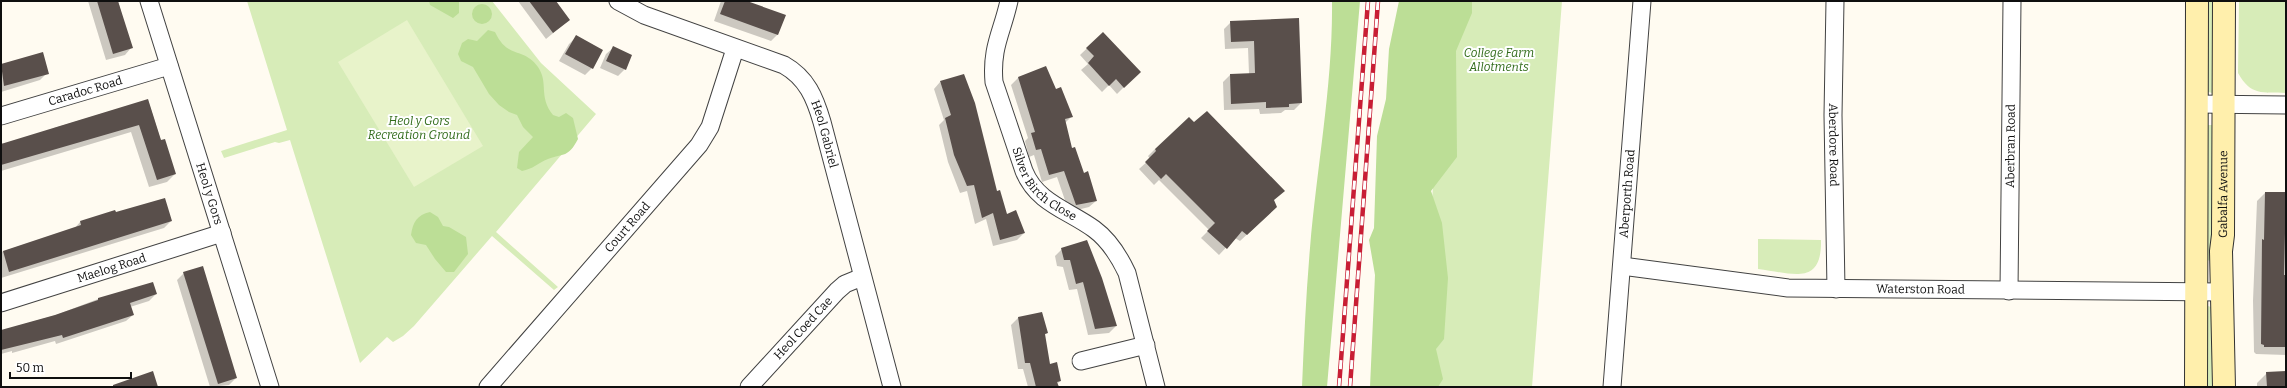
<svg xmlns="http://www.w3.org/2000/svg" width="2287" height="388" viewBox="0 0 2287 388" font-family="Bitter,serif">
<rect width="100%" height="100%" fill="#fffbf1"/>
<!-- green -->
<path fill="#d7ecb8" d="M247,1H492L541,63L596,114L496,232L558,287L554,290L492,236L414,326L403,336L393,342L387,337L360,363L290,140L279,143L275,142L224,158L221,151L287,130Z
M1444,1H1562L1532,387H1421Z
M2204,1H2217L2215,91L2212,93L2205,91Z
M2239,1H2286V93C2262,92 2251,96 2238,73Z
M2203,125H2217L2216,261L2202,260Z
M1758,239L1821,240C1822,287 1792,273 1758,269Z
M2208,306L2214,308L2216,387H2202L2205,307Z"/>
<!-- forest -->
<path fill="#bcde96" d="M429,1H459V13L453,18L430,5Z
M1332,1H1360L1327,387H1302C1304,341 1306,294 1310,248C1317,165 1333,84 1332,1Z
M1399,1H1472V13L1456,51L1457,157L1431,191L1442,223L1448,278L1444,339L1436,349L1443,379L1438,387H1370L1375,275L1369,240L1374,228L1377,136L1386,99L1389,49Z
M472 14a10 10 0 1 1 20 0a10 10 0 1 1-20 0Z
M488,30L495,32C508,60 523,46 538,67C549,83 538,96 553,115L559,117L566,113L573,118L578,139C568,158 564,153 548,159C538,163 533,169 522,171L517,168L519,152L533,137L523,127L517,115L509,112L499,105L489,94L473,67L461,61L458,54L462,43L468,39L477,41Z
M430,212L438,217L443,226L449,227L466,237L468,254L454,272H446L435,259L426,245L416,243L411,235C413,222 417,215 430,212Z"/>
<!-- pitch -->
<path fill="#e8f3ca" d="M407,20L483,146L414,187L338,62Z"/>
<!-- shadow -->
<path fill="#0003" d="M88,1H118L131,48L125,55L106,60Z
M518,1H555L569,20L546,39Z
M721,1H745L778,34L771,41L714,21Z
M1298,19L1301,103L1294,110H1285L1281,113L1260,114L1259,109L1224,110L1223,82L1230,75L1249,74L1248,48L1225,49L1224,29L1231,22Z
M1103,33L1139,72L1117,94L1109,85L1102,92L1081,70L1088,64L1080,55Z
M576,37L592,68L585,75L559,61L569,44Z
M613,48L625,69L618,76L600,68L606,54Z
M42,54L47,73L40,80L1,92V66Z
M1046,68L1055,90L1072,116L1065,123L1071,149L1096,201L1089,207L1069,212L1057,177L1042,182L1034,155L1029,157L1025,141L1028,138L1011,85L1018,78Z
M940,82L1007,215L1024,233L1017,240L993,246L986,219L975,224L967,191L960,193L948,162L939,125L944,120L934,89Z
M148,100L161,141L175,174L167,182L149,187L131,132L1,171V143L4,144L50,131L54,128Z
M1155,149L1273,201L1269,214L1240,241L1235,238L1219,255L1201,238L1209,230L1159,180L1154,185L1139,169L1150,159L1148,156Z
M2265,193H2286V355L2256,354L2254,352L2253,301L2257,201Z
M171,221L164,228L1,278V252L74,229L80,222Z
M1086,241L1116,326L1109,333L1088,335L1077,289L1069,290L1063,267L1057,266L1055,256L1062,249Z
M184,273L236,378L229,385L210,387L177,280Z
M156,294L149,301L130,307L133,315L126,321L56,344L55,341L12,353V351L1,354V331L56,315L98,299Z
M1042,313L1047,333L1044,335L1049,365L1060,381L1057,384L1058,387H1028L1023,369H1018L1011,325L1018,318Z
M2286,372V387H2257V383L2267,373Z"/>
<!-- building -->
<path fill="#594f4b" d="M97,1H118L133,48L113,54Z
M529,1H556L570,20L553,33Z
M725,1H747L786,15L778,35L720,14Z
M1299,18L1302,103L1289,104V107L1266,108V102L1231,104L1230,74L1255,73L1254,41L1231,42L1230,21Z
M1103,32L1141,72L1124,88L1116,79L1109,86L1088,63L1094,56L1086,48Z
M576,35L603,50L593,69L565,54Z
M613,46L632,55L626,70L606,61Z
M43,52L49,74L4,86L1,64Z
M1046,66L1056,89L1061,87L1073,117L1065,119L1072,148L1075,147L1084,173L1088,171L1097,201L1076,205L1064,171L1049,175L1041,149L1036,150L1031,133L1035,132L1018,77Z
M964,74L975,103L997,191L1000,190L1007,214L1016,210L1025,233L1000,240L993,213L982,218L974,185L967,186L954,155L945,118L951,115L940,81Z
M148,99L161,140L165,139L176,174L157,180L139,125L1,165V144Z
M1207,111L1285,191L1274,200L1277,207L1247,235L1242,231L1227,249L1207,231L1215,223L1166,174L1161,179L1145,162L1156,151L1155,149L1189,117L1194,122Z
M2265,192H2286L2284,275H2286V347H2264V345L2261,344L2262,239L2264,240Z
M165,198L172,221L9,272L3,251L81,225L80,221L115,210L116,212Z
M1087,240L1102,278L1117,326L1095,329L1083,282L1076,284L1070,260H1064L1061,248Z
M203,266L237,378L218,384L183,272Z
M153,282L157,294L130,303L134,315L63,338L62,335L1,350V330L55,315L98,300V298Z
M1042,312L1048,333L1045,334L1050,364L1057,362L1061,381L1057,382L1059,387H1036L1030,363H1025L1018,317Z
M153,371L158,387H113V385Z
M2286,371V387H2267L2266,372Z"/>
<g fill="none" stroke-linecap="round" stroke-linejoin="round">
<defs>
<g id="street">
<path id="s1" d="M149,1L270,387"/>
<path id="s2" d="M618,1L644,15L784,65C807,78 815,98 822,122L892,387"/>
<path id="s3" d="M1009,1C1002,33 991,47 994,82L1024,171C1037,203 1068,210 1094,229C1109,240 1119,256 1127,273L1156,387"/>
<path id="s4" d="M1835,1L1833,115L1836,289"/>
<path d="M2196,104L2286,105"/>
<path id="s5" d="M1,116L169,66"/>
<path id="s6" d="M1622,266L1788,288L2221,292"/>
<path id="s7" d="M2009,291L2012,1"/>
<path id="s8" d="M1,303L222,233"/>
<path d="M1081,361L1146,345"/>
<path id="s9" d="M488,387L699,145L710,127L735,49"/>
<path id="s10" d="M749,387L837,291L845,284L862,277"/>
<path id="s11" d="M1612,387L1642,1"/>
</g>
<g id="secondary">
<path d="M2196,387L2197,1"/>
<path id="s12" d="M2224,387L2221,251L2223,235L2224,1"/>
</g>
</defs>
<!-- street casing -->
<use href="#street" stroke="#424242" stroke-width="19"/>
<!-- secondary casing -->
<use href="#secondary" stroke="#313131" stroke-width="24"/>
<!-- street -->
<use href="#street" stroke="#fff" stroke-width="17"/>
<!-- secondary -->
<use href="#secondary" stroke="#ffefac" stroke-width="22"/>
<defs>
<path id="rail" d="M1339,387L1368,1
M1350,387L1378,1"/>
</defs>
<!-- rail casing -->
<use href="#rail" stroke="#c81e34" stroke-width="4.5"/>
<!-- rail -->
<use href="#rail" stroke="#fff" stroke-width="3" stroke-dasharray="9" stroke-linecap="butt"/>
</g>
<g text-anchor="middle" stroke-width="4" stroke-linejoin="round" paint-order="stroke">
<!-- park labels -->
<g font-size="12" font-style="italic" fill="#326c1b" stroke="#fff">
<text x="1499" y="57">College Farm<tspan x="1499" dy="14">Allotments</tspan></text>
<text x="419" y="125">Heol y Gors<tspan x="419" dy="14">Recreation Ground</tspan></text>
</g>
<!-- street labels -->
<g font-size="12" fill="#0f0f0f" stroke="#fff">
<text dy="4" stroke="none"><textPath href="#s5" startOffset="88">Caradoc Road</textPath></text>
<text dy="4" stroke="none"><textPath href="#s2" startOffset="261">Heol Gabriel</textPath></text>
<text dy="4" stroke="none"><textPath href="#s4" startOffset="144">Aberdore Road</textPath></text>
<text dy="4" stroke="none"><textPath href="#s7" startOffset="145">Aberbran Road</textPath></text>
<text dy="4" stroke="none"><textPath href="#s3" startOffset="200">Silver Birch Close</textPath></text>
<text dy="4" stroke="none"><textPath href="#s1" startOffset="202">Heol y Gors</textPath></text>
<text dy="4" stroke="none"><textPath href="#s11" startOffset="194">Aberporth Road</textPath></text>
<text dy="4" stroke="none"><textPath href="#s12" startOffset="193">Gabalfa Avenue</textPath></text>
<text dy="4" stroke="none"><textPath href="#s9" startOffset="212">Court Road</textPath></text>
<text dy="4" stroke="none"><textPath href="#s8" startOffset="116">Maelog Road</textPath></text>
<text dy="4" stroke="none"><textPath href="#s6" startOffset="300">Waterston Road</textPath></text>
<text dy="4" stroke="none"><textPath href="#s10" startOffset="80">Heol Coed Cae</textPath></text>
</g>
</g>
<!-- border -->
<rect width="2287" height="388" fill="none" stroke="#0f0f0f" stroke-width="4"/>
<!-- scale -->
<path d="M10 372v6h121v-6" fill="none" stroke="#0f0f0f" stroke-width="2"/>
<text x="16" y="372" font-size="12" fill="#0f0f0f" stroke="#ffffff" stroke-width="3" paint-order="stroke">50 m</text>
</svg>
